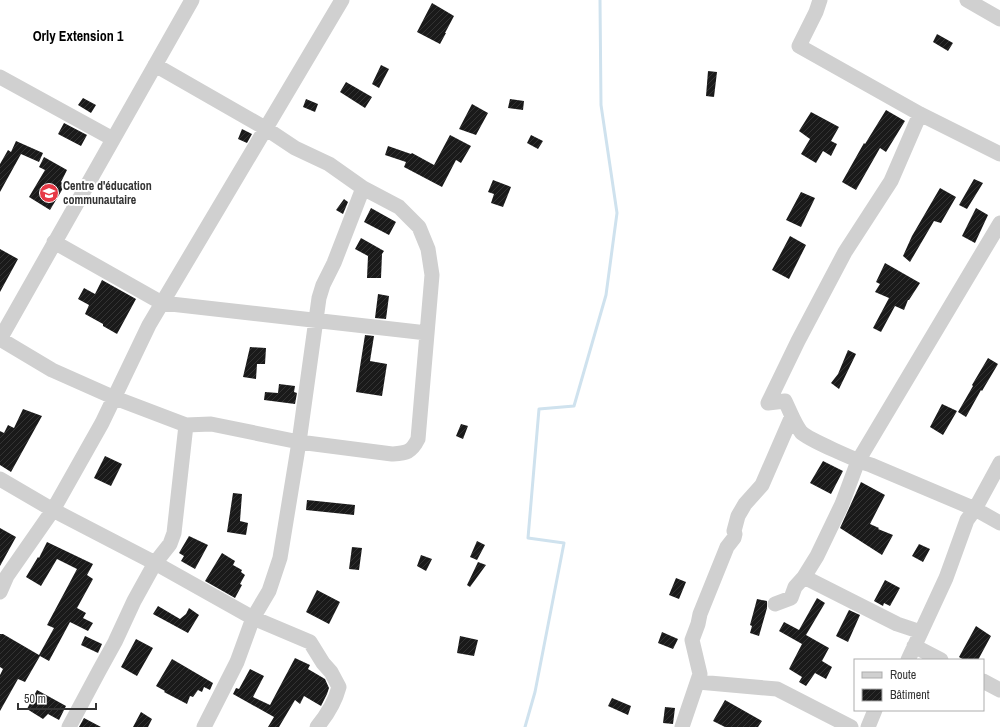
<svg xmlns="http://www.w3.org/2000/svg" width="1000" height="727" viewBox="0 0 1000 727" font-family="'Archivo Narrow',sans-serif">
<defs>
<pattern id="building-hatch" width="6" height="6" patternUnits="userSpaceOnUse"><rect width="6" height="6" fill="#1a1a1a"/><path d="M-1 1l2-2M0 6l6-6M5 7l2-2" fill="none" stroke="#333"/></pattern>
</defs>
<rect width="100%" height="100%" fill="#fff"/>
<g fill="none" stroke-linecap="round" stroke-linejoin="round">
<!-- stream -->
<path stroke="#cfe2ee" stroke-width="3" d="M525,727L535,692L564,543L528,538L539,409L574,406L606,295L617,213L601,105L600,0"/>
</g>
<!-- building -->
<path fill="url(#building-hatch)" d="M432,3L454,16L445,33H446L440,44L417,32Z
M937,34L953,43L948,51L933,42Z
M381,65L389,69L379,88L372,84Z
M708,71L717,72L714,97L706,96Z
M346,82L372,97L365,108L340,92Z
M83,98L96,105L91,113L78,105Z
M306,99L318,104L315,112L303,107Z
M510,99L524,101L523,110L508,108Z
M472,104L488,113L476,135L459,129Z
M886,110L905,121L886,152L880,148L856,190L842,182L864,143L865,144Z
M811,112L839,127L831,141L837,144L831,156L823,151L816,163L801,154L810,139L799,131Z
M64,123L87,135L81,146L58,134Z
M242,129L252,134L247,143L238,139Z
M450,135L471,146L461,163L456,160L442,187L404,167L406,162L385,155L388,146L411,154L412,153L434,165Z
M531,135L543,141L538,149L527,143Z
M16,141L43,153L39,162L21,154L0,192V164L8,150L11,152Z
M44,157L67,170L61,182L65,185L50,210L29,197L45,170L39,167Z
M974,179L983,183L967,209L959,205Z
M493,180L511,187L503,207L491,203L494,194L488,192Z
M940,188L956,197L941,223L934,221L910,262L903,256L912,236Z
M801,192L815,198L801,227L786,220Z
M344,199L348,202L343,214L336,210Z
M371,208L396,222L389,235L364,222Z
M976,208L988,215L975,243L962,236Z
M790,236L806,245L789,279L772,270Z
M361,238L384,251L382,254L381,278H367L368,256L355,249Z
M0,249L18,259L0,292Z
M885,263L920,283L909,300H908L904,310L895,306L881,332L873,328L889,298L875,292L880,284L876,282Z
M102,280L136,299L117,334L103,326V324L85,314L89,305L78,299L84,288L95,294Z
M378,294L389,296L386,319L375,318Z
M365,335L374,336L370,361L387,364L382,396L356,392Z
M250,347L266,348L265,364H257L256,379L243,377Z
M848,350L856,354L839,389L831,383L838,374Z
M988,358L998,364L982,391L981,390L966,417L958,412L973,386L972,385Z
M279,384L295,386L294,392L297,393L295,404L264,400L265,392L278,393Z
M942,404L957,411L943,435L930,427Z
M23,409L42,416L11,472L0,465V431L4,433L8,425L14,428Z
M461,424L468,426L463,439L456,436Z
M105,456L122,464L111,486L94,478Z
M823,461L843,471L831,494L810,483Z
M861,482L885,495L870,524L879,528L878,529L893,535L882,555L840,528Z
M233,493L242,494L240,521L248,523L246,535L227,532Z
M307,500L355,505L354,515L306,510Z
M0,528L16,537L0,566Z
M189,536L208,545L195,569L181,561L184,556L179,553Z
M477,541L485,545L477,560L470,557Z
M47,542L93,564L87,575L93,579L77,608L86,613L83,618L93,623L88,631L70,622L49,661L40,656L25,682L18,679L0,711V675L3,669L0,667V634H3L39,655L54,628L47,625L77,569L57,559L41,586L26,577L38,557L39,558Z
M919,544L930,549L923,562L912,556Z
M352,547L362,548L359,570L349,569Z
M222,553L235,561L233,565L242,570L241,572L245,575L240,584L242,585L235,598L205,581Z
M421,555L432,559L426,571L417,566Z
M478,562L486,565L470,587L467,585Z
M676,578L686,582L679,599L669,595Z
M885,580L900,588L890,606L884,603L883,606L874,601Z
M317,590L340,602L329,624L306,612Z
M817,598L825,603L806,635L829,648L822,661L832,667L826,679L815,673L806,686L799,682L802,677L789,669L802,644L779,631L784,622L799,630Z
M757,599L767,601V608L759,636L750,633L752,626L750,625Z
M158,606L180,619L186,614L189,608L199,615L188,633L153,614Z
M849,610L860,615L848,642L836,636Z
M976,626L991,636L978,660H964L959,657Z
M662,632L678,639L673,649L658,643Z
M85,636L102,644L98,653L81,645Z
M460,636L478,640L474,656L457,653Z
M136,639L153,648L137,676L121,667Z
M295,658L310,665L308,669L325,679L329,688L327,694L321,706L304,696L300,704L295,700L279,727H268L274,717L233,694L236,688L239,689L250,669L264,676L253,697L270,705Z
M172,659L213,683L210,690L204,687L202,692L198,690L193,697L190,696L187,704L164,692L165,691L156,686Z
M37,690L66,706L59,720L48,714L43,719L27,709Z
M612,698L631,706L628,715L608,706Z
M725,700L762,721L758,727H725L713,721Z
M665,707L675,708L673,724L663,723Z
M141,712L152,719L148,727H133Z
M84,718L101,727H79Z"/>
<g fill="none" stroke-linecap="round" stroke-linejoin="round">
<!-- minor -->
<path stroke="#d0d0d0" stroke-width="15" d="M820,0L816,12L799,46L920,114L1000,154
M967,0L1000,19
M0,77L113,139
M54,242L162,303L427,333
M0,339L52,370L115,398L186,425L211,424L299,442L392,454C406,453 411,453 418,439L432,275L428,249L419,227L399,207L363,188L329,164L295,148L265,128L155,65
M0,339L192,0
M768,403L798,341L845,252L891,181L920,114
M768,403L785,401C790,411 794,423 801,432C807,439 860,462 871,465L975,509L1000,523
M0,479L53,510L155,563L253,618L310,642L323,663L331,672L339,687C335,702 327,715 317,727
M804,577L897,624L921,632
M0,592L7,576L53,510L102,423L149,325L342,0
M775,604L791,598L795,587L804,577L817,556L842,504L858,461L1000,223
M914,646L941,660
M908,660L946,578L967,520L975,509L1000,463
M983,681L1000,690
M698,682L777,689L851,727
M69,727L99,671L115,642L134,601L155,563L170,544L174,533L186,425
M204,727L237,662L253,618L269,591L280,558L299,442L319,298L323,285L334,263L363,188
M682,727L700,674L692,640L698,624L700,614L727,547L734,538L735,534L734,531L738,516L745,504L762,485L792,416
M868,727L875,710"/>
</g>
<!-- icons -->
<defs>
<symbol id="school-disc" viewBox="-11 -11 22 22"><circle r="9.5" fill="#e63946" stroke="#fff"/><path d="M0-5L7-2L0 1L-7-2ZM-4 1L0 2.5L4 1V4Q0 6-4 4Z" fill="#fff"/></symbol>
</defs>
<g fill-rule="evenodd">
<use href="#school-disc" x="38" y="182" width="22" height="22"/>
</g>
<g text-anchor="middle" stroke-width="4" stroke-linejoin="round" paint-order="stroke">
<!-- poi labels -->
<g font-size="12" font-weight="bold" fill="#333" stroke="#fff" text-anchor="start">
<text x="63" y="190">Centre d'éducation<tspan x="63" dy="14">communautaire</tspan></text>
</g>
<!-- quarter labels -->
<g font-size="14" font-weight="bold" fill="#000" stroke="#fff">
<text x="78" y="41">Orly Extension 1</text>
</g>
</g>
<!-- legend -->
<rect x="854" y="659" width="130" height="52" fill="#ffffff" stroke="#adadad"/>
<rect x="862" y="672" width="20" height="6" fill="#d0d0d0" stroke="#adadad"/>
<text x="890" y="679" font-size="12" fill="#333333">Route</text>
<rect x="862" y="689" width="20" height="12" fill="url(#building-hatch)" stroke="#adadad"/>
<text x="890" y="699" font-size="12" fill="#333333">Bâtiment</text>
<!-- scale -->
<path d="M18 703v6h78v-6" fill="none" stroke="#333333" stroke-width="2"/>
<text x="24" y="703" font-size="12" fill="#333333" stroke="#ffffff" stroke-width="3" paint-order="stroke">50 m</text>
</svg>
